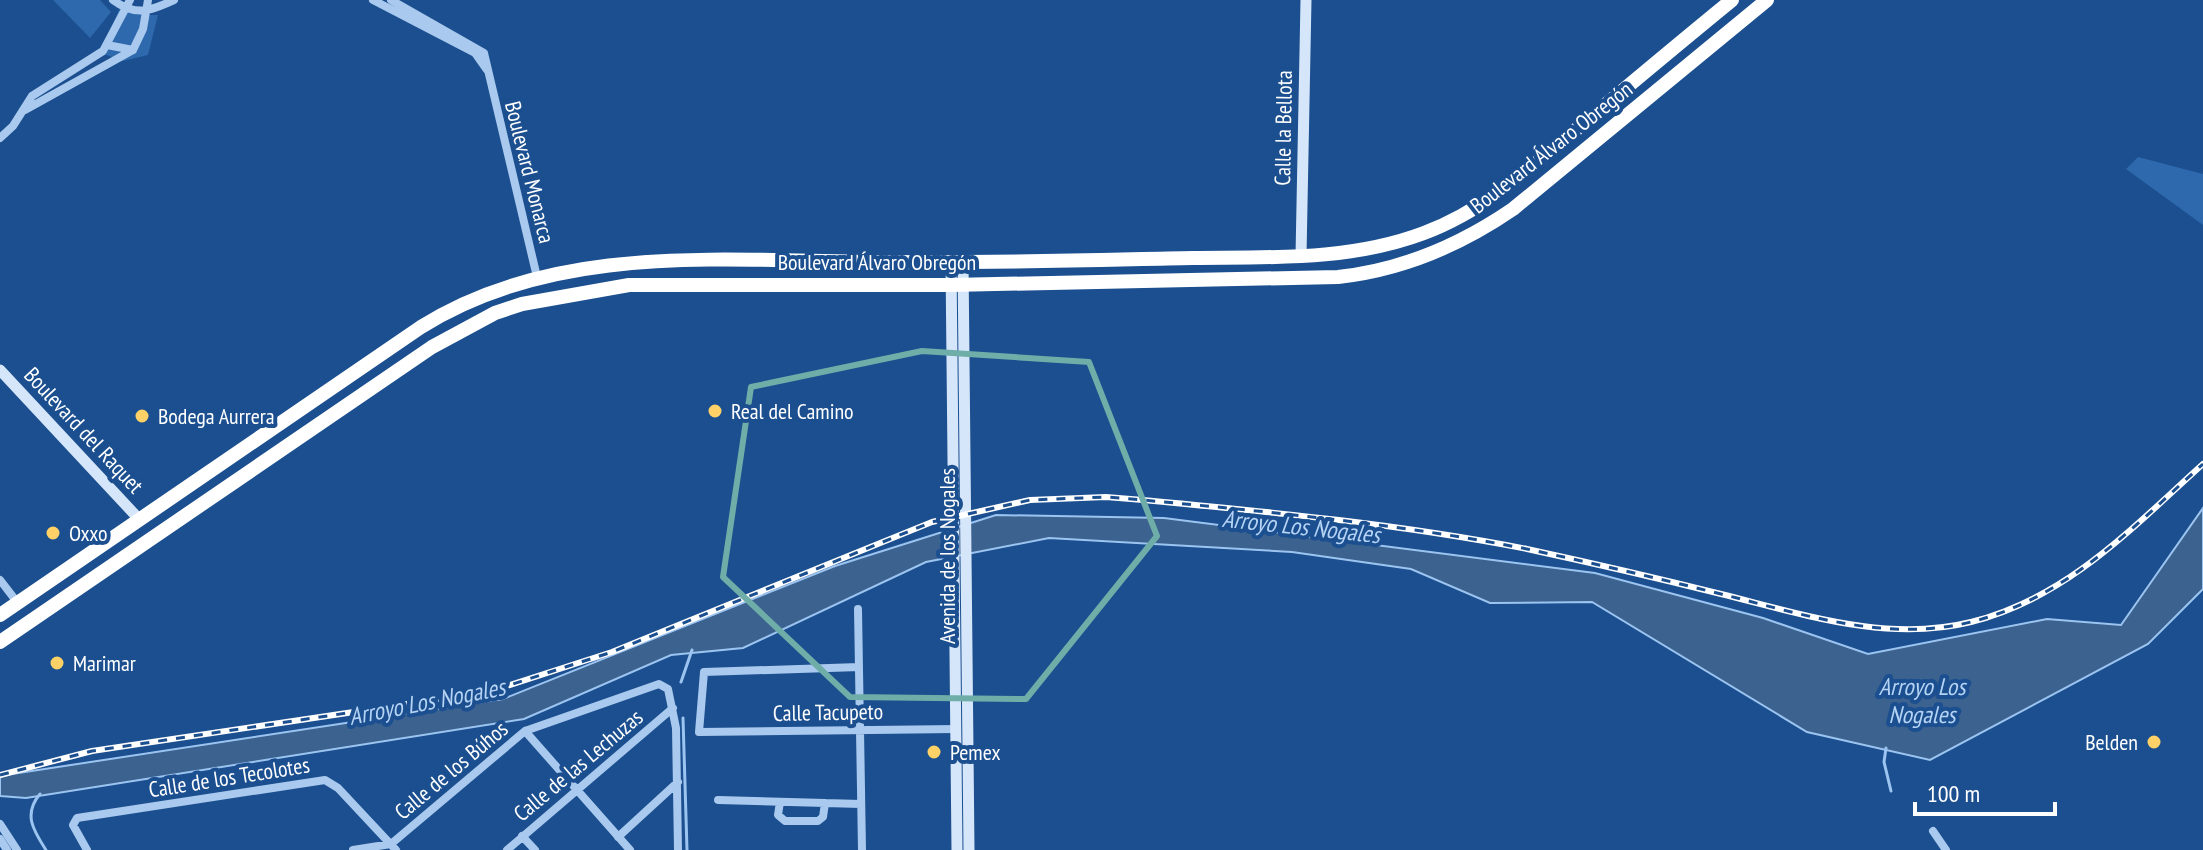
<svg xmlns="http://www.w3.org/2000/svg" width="2203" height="850" viewBox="0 0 2203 850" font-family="'PT Sans Narrow',sans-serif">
<rect width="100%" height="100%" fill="#1b4f8f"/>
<!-- green -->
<path fill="#2e69ad" d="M53,0H100L111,12L90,38Z
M121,5L146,15H158L148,55L123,61L101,53Z
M2138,157L2203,174V225L2126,169Z"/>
<!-- water -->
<path fill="#3c6290" stroke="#9cc4f0" stroke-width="2" d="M2203,508V589L2148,644L1930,760L1807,732L1592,602L1490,603L1411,569L1292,552L1049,538L926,562L743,648L671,655L524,719L26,798L0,796V777L12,774L503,699L835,566L996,515L1164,518L1595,573L1763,618L1868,654L2047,619L2121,625Z"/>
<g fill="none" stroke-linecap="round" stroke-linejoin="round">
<!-- stream -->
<path stroke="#9cc4f0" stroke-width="3" d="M681,682L692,650
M683,718L687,850
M1886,748L1884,762L1891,791
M40,794C23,814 33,830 46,850"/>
<!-- street -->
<path stroke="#a9c9ee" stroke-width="8" d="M113,0C136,17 150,11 174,0
M373,0L475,53L487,70
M391,0L484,53L537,277
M107,45L133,50
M25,110L133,50L143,29L148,0
M0,138L13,126L32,96L103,51L130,0
M0,580L17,602
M858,609L862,850
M859,667L704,672L699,732L957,729
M525,731L630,850
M718,800L861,804
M780,802L778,815L785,821H818L823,817L825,803
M0,824L17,850
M1933,831L1946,850
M522,836L535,850
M618,837L678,782
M0,839L7,850
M87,850L73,825L77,818L325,780L338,788L396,850
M353,850L391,844L525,731L659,684L668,689L676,728L678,850
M507,850L673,708"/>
<!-- secondary -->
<path stroke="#d6e6fa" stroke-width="11" d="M1301,256L1306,0
M963,262L969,850
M951,263L957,850
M0,370L138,518"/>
<!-- highway -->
<path stroke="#fff" stroke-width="14" d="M0,615L421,327C559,240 734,262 890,262C991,263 1092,260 1193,258C1270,257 1350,261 1424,233C1486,210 1535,164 1585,122C1634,81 1683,40 1732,0
M0,642L432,347L495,313L522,304L629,285H951L1338,277C1403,270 1459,246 1513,209L1767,0"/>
<defs>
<path id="rail" d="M0,775L92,751L488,692L612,652L932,522L1030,500L1106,497L1143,500C1271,512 1400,524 1527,549C1592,563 1657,578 1721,594C1802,614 1887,643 1971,622C2067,598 2132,528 2203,464"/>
</defs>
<!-- rail casing -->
<use href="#rail" stroke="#fff" stroke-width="6"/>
<!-- rail -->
<use href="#rail" stroke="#1b4f8f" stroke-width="3" stroke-dasharray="9" stroke-linecap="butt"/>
</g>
<!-- marked area -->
<path fill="none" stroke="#6fada8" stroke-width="6" stroke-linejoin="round" d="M922,351L1089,362L1157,536L1026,699L850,697L723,577L751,387Z"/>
<!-- markers -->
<g fill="#ffd166" stroke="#1b4f8f" stroke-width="3">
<circle cx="715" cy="411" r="8"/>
<circle cx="142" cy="416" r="8"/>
<circle cx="53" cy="533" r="8"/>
<circle cx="57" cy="663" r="8"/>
<circle cx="2154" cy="742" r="8"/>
<circle cx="934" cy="752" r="8"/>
</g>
<g text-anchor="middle" stroke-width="8" stroke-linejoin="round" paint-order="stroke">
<!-- street labels -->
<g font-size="22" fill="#fff" stroke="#1b4f8f">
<text transform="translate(1283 128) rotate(-89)" y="8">Calle la Bellota</text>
<text transform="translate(1551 147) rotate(-38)" y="8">Boulevard Álvaro Obregón</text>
<text transform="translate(530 172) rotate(76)" y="8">Boulevard Monarca</text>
<text x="877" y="270">Boulevard Álvaro Obregón</text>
<text transform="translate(84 430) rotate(47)" y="8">Boulevard del Raquet</text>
<text transform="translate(947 556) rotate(-90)" y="8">Avenida de los Nogales</text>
<text transform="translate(828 712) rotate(-1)" y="8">Calle Tacupeto</text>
<text transform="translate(578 765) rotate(-40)" y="8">Calle de las Lechuzas</text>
<text transform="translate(451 770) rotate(-40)" y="8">Calle de los Búhos</text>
<text transform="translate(229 777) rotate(-9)" y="8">Calle de los Tecolotes</text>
</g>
<!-- poi labels -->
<g font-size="22" fill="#fff" stroke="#1b4f8f" text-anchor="start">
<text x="731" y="419">Real del Camino</text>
<text x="158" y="424">Bodega Aurrera</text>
<text x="69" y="541">Oxxo</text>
<text x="73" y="671">Marimar</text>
<text x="2138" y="750" text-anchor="end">Belden</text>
<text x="950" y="760">Pemex</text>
</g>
<!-- water labels -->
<g font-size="24" font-style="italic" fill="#b5d3f5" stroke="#1b4f8f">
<text transform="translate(1301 527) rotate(6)" y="8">Arroyo Los Nogales</text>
<text x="1922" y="695">Arroyo Los<tspan x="1922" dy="28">Nogales</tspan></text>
<text transform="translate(427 702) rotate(-11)" y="8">Arroyo Los Nogales</text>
</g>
</g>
<!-- scale -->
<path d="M1915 802v12h140v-12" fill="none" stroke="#ffffff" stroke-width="4"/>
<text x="1927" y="802" font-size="24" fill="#ffffff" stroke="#1b4f8f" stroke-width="6" paint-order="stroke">100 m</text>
</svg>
